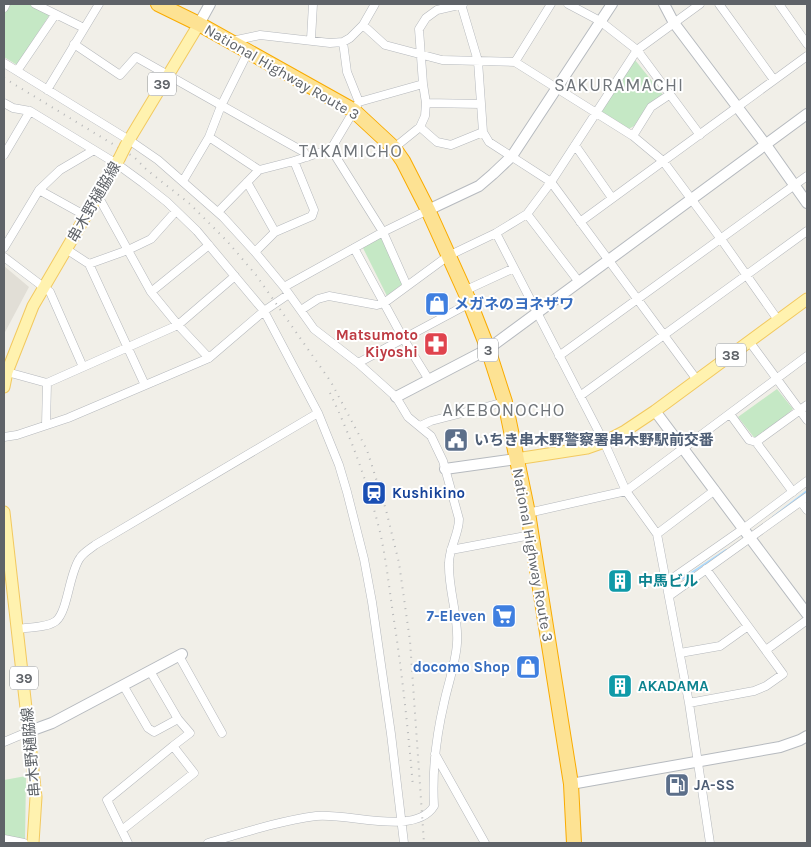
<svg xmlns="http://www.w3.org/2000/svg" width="811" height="847" viewBox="0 0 811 847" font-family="Karla,'Noto Sans JP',sans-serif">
<rect width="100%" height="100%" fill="#f1efe8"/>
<!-- education -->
<path fill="#e1ded6" d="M4,266L29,287L4,334Z"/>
<!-- green -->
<path fill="#c5e8c5" d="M9,4H29L50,14L17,65L4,57V14Z
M635,60L664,96L646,108L634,126L625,131L601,114V110Z
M378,234L388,241L406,281L387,296L361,244Z
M777,389L793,409L756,440L738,417Z
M26,776L25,842L4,843V780Z"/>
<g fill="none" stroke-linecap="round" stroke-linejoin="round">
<!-- stream -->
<path stroke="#aadaff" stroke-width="2" d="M773,517L807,491
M682,579L726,550"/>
<defs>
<path id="street" d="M35,4L84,28
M461,4L478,61L483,132L489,142L551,182L697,380
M568,4L600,21L637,50L700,135
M719,4L774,80
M779,4L807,44
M4,8L6,4
M363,25L385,45L442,60L515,62L633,136L663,161L721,239L778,320
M311,39L313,4
M232,41L260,35L330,43L343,42L350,38L363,25L375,4
M74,44L120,75L136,57L279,138L304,152L307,157
M515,62L551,4
M4,63L129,140L158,160L223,217L255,252L284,287L314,329L358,363L396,397L408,417L431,436L443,461L459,519C459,534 449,548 449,563C448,590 459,616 457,643C456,662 448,684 444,703C436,737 432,770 434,806C415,837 347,812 316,816C279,821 243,833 208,843
M17,71L55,15
M47,90L99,4
M359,102L423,84
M4,103L13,108L30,111L117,164L143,183L167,202L197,231L264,311L318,413L339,465L347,492L364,559L372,602L391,734L404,843
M426,103L481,104
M420,127L437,142L451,145L483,132
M633,136L651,107L669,95
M209,137L259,170
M575,145L612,198
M394,148L420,127L425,116L426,103L423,84L419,29L426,18L437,10L463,4
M331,149L383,232L407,286
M4,155L30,111
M183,181L209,137L221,106L248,52
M247,182L275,232
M39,190L86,216
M98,196L151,292L178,325L209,358
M218,212L259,170L294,161L331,149L359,102L347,72L343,42
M527,214L579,282
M580,222L807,56
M496,233L604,442L626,491L657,534L689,703L710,843
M4,248L39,190L60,170L94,150
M354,248L403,338L429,380
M66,249L89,264L145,385
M255,252L275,232L312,216L314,210L294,161
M4,257L50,292L83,367
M89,264L128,250L151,239L176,211
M284,287L383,232L428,210
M464,291L514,268
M151,292L209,245
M301,310L318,299L329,296L377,305L384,303L448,256L496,233L527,214L551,182L637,50L700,4
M749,341L807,420
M559,356L807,176
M358,363L470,303
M7,372L47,383L178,325L235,276
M580,396L807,231
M730,414L749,440L756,442L793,492
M46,425L47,383
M420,426L431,421L505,402
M4,437L17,435L68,418L209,358L264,311L289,294
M756,442L807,405
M801,502L807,510
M528,513L626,491L807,356
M657,534L715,490
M451,550L531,535
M667,582L743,529L807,481
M669,596L807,497
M18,629C29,627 47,628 56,621C68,611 69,573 80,558C83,553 90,549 95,545L318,413
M766,650L807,620
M680,653L720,646L748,626
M179,656L222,733
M150,671L178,719L190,733L173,746
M123,685L148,728L154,732L178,719
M689,703L754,691L766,686L783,674L706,569
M4,742L30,731
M435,754L485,843
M122,830L194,773L173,746L107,800L128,843
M4,839L24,843"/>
<path id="secondary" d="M664,4L674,23L766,145L807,203
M199,24L210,4
M428,210L479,186L493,174L512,156L612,4
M396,397L488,349L807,114
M655,411L807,614
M445,469L516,459
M30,731L52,723L182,654
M571,784L780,747L800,740L807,736"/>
<path id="primary" d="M126,145L199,24
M4,387L7,372L33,306L119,159
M516,459L587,448L604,442L625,431L655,411L807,299
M4,512L36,797L33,843"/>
<path id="highway" d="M158,4L199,24L353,110L394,148L403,161L428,210L470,303L488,349L505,402L528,513L571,784L574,843"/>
</defs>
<!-- street casing -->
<use href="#street" stroke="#b5b8bc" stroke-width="9"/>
<!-- secondary casing -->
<use href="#secondary" stroke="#b6babf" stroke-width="12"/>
<!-- primary casing -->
<use href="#primary" stroke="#f2c960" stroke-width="13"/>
<!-- highway casing -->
<use href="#highway" stroke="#f9ab00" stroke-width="16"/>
<!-- street -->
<use href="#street" stroke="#fff" stroke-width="8"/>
<!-- secondary -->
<use href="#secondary" stroke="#fff" stroke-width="10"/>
<!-- primary -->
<use href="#primary" stroke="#fff2af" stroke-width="11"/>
<!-- highway -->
<use href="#highway" stroke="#fde293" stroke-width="14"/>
<!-- rail -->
<path stroke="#b6b7b8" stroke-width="2" stroke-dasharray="1 6" stroke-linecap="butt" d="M4,78L134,157L147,170L190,204L227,241L256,275L331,382L367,450L386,510L399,563L410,641L424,843
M330,393C351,437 368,484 380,532C386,559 389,586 393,614C402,671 408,729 413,787"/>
<defs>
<path id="primary-bridge" d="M119,159L126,145"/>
</defs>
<!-- primary-bridge casing -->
<use href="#primary-bridge" stroke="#f2c960" stroke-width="13" stroke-linecap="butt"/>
<!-- primary-bridge -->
<use href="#primary-bridge" stroke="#fff2af" stroke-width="11"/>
</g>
<!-- icons -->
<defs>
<symbol id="shop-square" viewBox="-11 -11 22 22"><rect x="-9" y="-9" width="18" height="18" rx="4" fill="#3f7fe0" stroke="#fff"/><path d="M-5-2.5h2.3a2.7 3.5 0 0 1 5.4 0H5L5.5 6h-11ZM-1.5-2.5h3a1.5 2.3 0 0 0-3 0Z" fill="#fff"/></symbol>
<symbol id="pharmacy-square" viewBox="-11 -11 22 22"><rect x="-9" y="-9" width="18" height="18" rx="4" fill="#e0444e" stroke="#fff"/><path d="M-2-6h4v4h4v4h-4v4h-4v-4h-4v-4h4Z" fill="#fff"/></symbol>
<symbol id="civic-square" viewBox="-11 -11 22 22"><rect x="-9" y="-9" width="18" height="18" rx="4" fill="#5c6f8a" stroke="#fff"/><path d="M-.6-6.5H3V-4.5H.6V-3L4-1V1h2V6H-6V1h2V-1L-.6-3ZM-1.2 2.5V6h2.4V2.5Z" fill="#fff"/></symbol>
<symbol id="station-square" viewBox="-11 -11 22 22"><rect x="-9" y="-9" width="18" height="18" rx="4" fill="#1a4fb4" stroke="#fff"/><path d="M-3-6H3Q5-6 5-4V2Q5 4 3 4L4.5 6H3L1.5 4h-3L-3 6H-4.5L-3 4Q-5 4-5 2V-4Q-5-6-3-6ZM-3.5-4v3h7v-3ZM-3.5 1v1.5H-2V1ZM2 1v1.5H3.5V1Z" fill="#fff"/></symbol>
<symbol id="building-square" viewBox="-11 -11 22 22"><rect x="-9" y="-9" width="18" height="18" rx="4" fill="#0f9aa8" stroke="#fff"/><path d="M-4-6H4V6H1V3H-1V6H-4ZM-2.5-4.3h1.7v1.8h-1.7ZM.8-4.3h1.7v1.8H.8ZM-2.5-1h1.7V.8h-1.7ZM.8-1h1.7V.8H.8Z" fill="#fff"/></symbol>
<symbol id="supermarket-square" viewBox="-11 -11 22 22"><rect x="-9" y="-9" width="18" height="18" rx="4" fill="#3f7fe0" stroke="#fff"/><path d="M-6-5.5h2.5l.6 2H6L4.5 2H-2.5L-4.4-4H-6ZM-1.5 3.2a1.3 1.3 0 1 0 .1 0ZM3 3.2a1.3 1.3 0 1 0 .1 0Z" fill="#fff"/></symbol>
<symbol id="fuel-square" viewBox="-11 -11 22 22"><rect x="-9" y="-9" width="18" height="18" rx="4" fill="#5c6f8a" stroke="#fff"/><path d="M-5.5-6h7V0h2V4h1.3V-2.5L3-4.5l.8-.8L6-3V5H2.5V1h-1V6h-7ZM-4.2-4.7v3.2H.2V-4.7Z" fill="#fff"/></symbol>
</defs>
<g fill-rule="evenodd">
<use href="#shop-square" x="423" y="290" width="28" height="28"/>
<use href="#pharmacy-square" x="422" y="330" width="28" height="28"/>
<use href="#civic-square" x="442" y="426" width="28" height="28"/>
<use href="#station-square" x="360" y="479" width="28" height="28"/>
<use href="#building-square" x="606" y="567" width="28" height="28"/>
<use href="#supermarket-square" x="490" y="602" width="28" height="28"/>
<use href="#shop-square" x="514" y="653" width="28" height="28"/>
<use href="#building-square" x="606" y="672" width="28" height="28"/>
<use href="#fuel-square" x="663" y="771" width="28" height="28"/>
</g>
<g text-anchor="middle" stroke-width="4" stroke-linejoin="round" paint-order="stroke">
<!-- shield labels -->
<g fill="#fff" stroke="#8f9295" stroke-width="1">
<rect x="148" y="72.5" width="28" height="23" rx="4"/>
<rect x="478" y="338.5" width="20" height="23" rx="4"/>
<rect x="716" y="343.5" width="30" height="23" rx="4"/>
<rect x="10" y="666.5" width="28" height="23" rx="4"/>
</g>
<g font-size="14" font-weight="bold" fill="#5f6368">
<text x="162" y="89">39</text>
<text x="488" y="355">3</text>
<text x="731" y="360">38</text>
<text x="24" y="683">39</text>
</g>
<!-- street labels -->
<g font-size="15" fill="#5f6368" stroke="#fff">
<text transform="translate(282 72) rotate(30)" y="5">National Highway Route 3</text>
<text transform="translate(94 202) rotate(-60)" y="5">串木野樋脇線</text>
<text transform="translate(533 555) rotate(80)" y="5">National Highway Route 3</text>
<text transform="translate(31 752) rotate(-95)" y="5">串木野樋脇線</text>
</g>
<!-- shop labels -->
<g font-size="15" font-weight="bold" fill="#366cbe" stroke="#fff" text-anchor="end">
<text x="454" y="309" text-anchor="start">メガネのヨネザワ</text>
<text x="486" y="621">7-Eleven</text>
<text x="510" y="672">docomo Shop</text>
</g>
<!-- health labels -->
<g font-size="15" font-weight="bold" fill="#be3a42" stroke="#fff" text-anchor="end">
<text x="418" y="340">Matsumoto<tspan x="418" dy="17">Kiyoshi</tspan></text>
</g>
<!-- service labels -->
<g font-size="15" font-weight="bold" fill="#4e5e75" stroke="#fff" text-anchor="start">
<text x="474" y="445">いちき串木野警察署串木野駅前交番</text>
<text x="694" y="790">JA-SS</text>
</g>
<!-- transit labels -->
<g font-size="15" font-weight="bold" fill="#164399" stroke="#fff" text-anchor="start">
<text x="392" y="498">Kushikino</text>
</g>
<!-- culture labels -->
<g font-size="15" font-weight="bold" fill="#0d838f" stroke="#fff" text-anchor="start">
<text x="638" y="586">中馬ビル</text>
<text x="638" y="691">AKADAMA</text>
</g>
<!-- quarter labels -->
<g font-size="18" letter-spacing="1" fill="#70757a" stroke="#fff">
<text x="619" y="91">SAKURAMACHI</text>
<text x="351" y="157">TAKAMICHO</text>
<text x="504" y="416">AKEBONOCHO</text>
</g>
</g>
<!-- border -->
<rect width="811" height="847" fill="none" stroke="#5f6368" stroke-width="10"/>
</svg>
